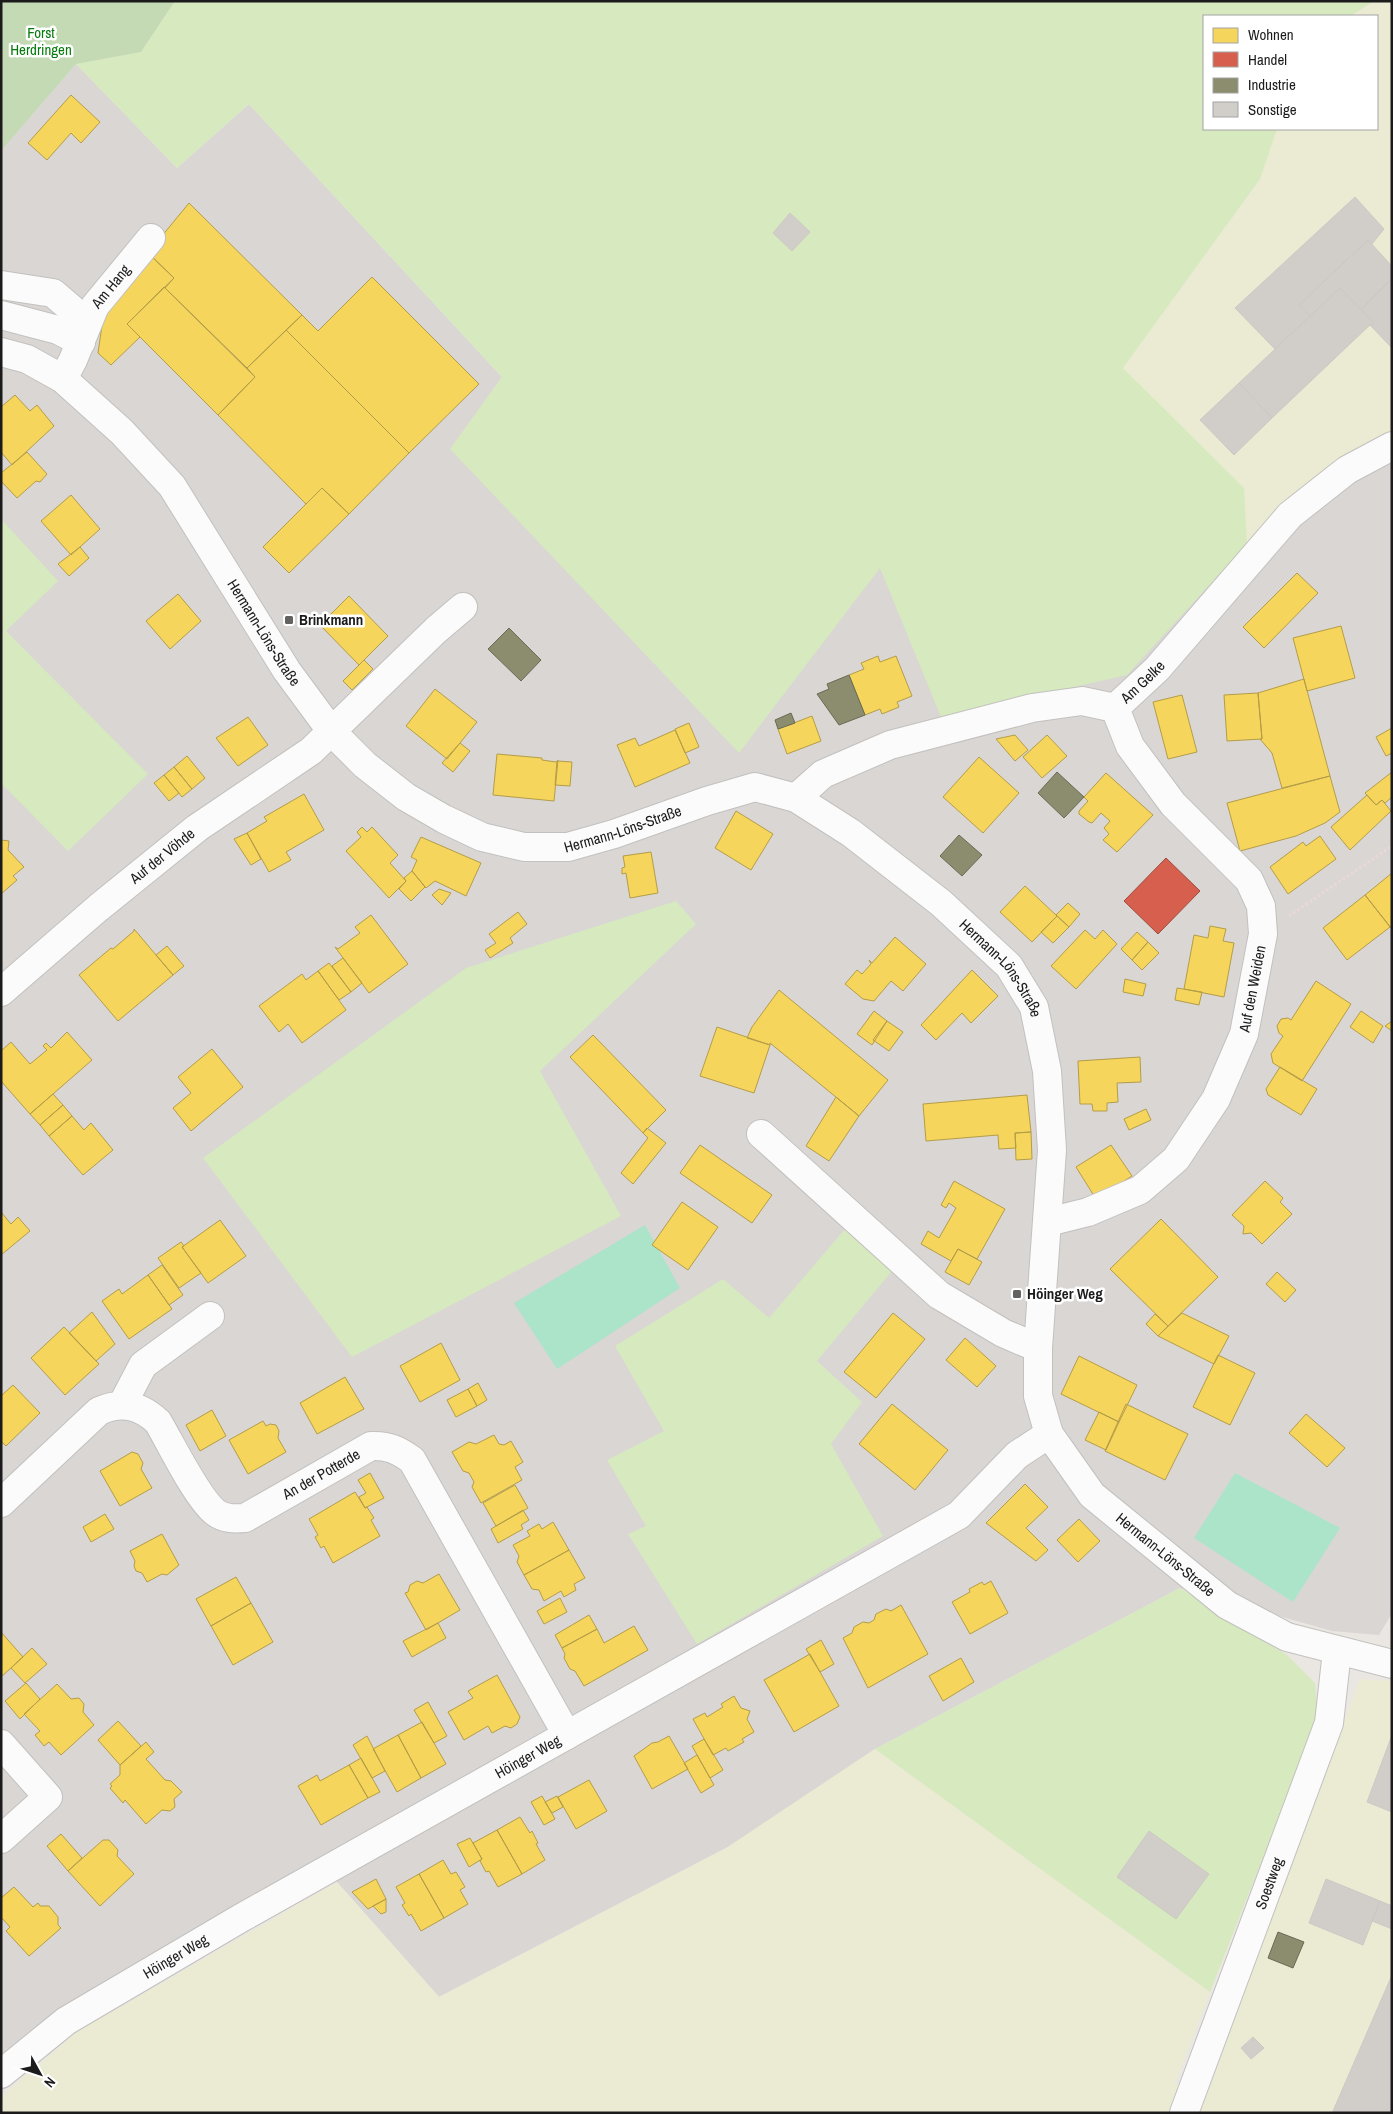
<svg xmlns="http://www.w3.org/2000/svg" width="1393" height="2114" viewBox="0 0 1393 2114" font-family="'Archivo Narrow',sans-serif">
<rect width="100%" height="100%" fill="#eae7e2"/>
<!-- residential -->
<path fill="#d9d6d4" d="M76,64L177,168L249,104L502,377L451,449L880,568L1247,544L1392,438V1613L1379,1635L1332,1631L1180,1588L875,1749L728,1847L439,1997L337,1882L315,1860L62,2014L1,2067V151Z"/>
<!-- farmland -->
<path fill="#ebebd4" d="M1374,1H1392V438L1247,544L1123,368L1260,179L1277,129H1377V16H1351Z
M1360,1679L1392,1681V2113H1V2097L77,2032L337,1882L439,1997L728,1847L875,1749L1210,1992L1175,2083L1206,2098Z"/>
<!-- grass -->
<path fill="#d7e9be" d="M175,1H1374L1351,16H1204V129H1277L1260,179L1123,368L1244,488L1247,544L1127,675L941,717L880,568L739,753L450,449L502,377L249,104L177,168L76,64L141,52Z
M1,519L58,581L6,631L148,774L68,851L1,783Z
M676,901L696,924L540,1071L621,1216L352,1357L203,1158L466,968Z
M845,1229L892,1271L817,1361L862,1402L831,1444L883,1536L697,1644L628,1534L646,1526L607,1460L664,1431L615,1346L723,1279L769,1318Z
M1180,1588L1287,1655L1315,1683L1318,1717L1210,1992L875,1749Z"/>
<!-- forest -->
<path fill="#c4dab5" d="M1,1H175L141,52L76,64L1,151Z"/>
<!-- pitch -->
<path fill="#abe4c9" d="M645,1225L680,1288L557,1369L514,1303Z
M1235,1473L1340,1528L1293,1602L1194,1538Z"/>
<!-- homes -->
<path fill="#f6d55c" stroke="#b49d48" d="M71,95L100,122L81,143L71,133L47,160L28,143Z
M189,203L302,315L247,368L165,288L174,278L148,253Z
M148,253L174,278L127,324L140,337L111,365L98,353L104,312Z
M372,277L479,384L409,453L286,330L302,315L318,331Z
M164,287L255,377L218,415L127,324Z
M286,330L409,453L349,514L322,488L306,504L218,415L255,377L247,368Z
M15,395L30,411L37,405L54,426L12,465L1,452V407Z
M27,452L47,474L40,482L36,481L17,498L1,481V473Z
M322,488L349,514L289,573L263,547Z
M71,495L100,529L71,555L41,521Z
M80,547L89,558L69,576L58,564Z
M1297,573L1318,593L1264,648L1243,627Z
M178,594L201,621L170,649L146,621Z
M349,596L388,636L359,665L320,625Z
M1341,626L1355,678L1307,691L1293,638Z
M878,656L880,662L896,656L912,696L897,702L899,707L882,714L880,709L865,715L849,675L864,669L861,663Z
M364,660L373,669L352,690L343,681Z
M1304,679L1330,776L1282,788L1272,753L1260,739H1262L1258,693Z
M435,689L477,722L447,759L406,726Z
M1258,693L1262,739L1227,741L1224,695Z
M1182,695L1197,752L1168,759L1153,702Z
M812,716L821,741L787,754L778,729Z
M248,717L268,745L238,766L216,738Z
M689,723L699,747L685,753L675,729Z
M1392,728V753L1386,756L1376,737Z
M675,730L690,763L635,787L617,745L635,738L639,746Z
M1015,735L1028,750L1015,761L996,739Z
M1047,735L1067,756L1042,778L1023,757Z
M460,743L470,751L453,772L442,763Z
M497,754L542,758V760L556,762L558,760L554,801L493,795Z
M187,756L205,778L192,789L174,767Z
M979,757L1019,793L983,833L943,797Z
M557,761L572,762L570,786L555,785Z
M174,767L192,789L182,797L164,775Z
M1392,772V797L1385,803L1382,800L1376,805L1365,793Z
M1106,773L1153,815L1117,852L1103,840L1109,834L1104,828L1110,821L1101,813L1092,823L1089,822L1079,814V811L1088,801L1084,797Z
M164,775L179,793L169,801L154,783Z
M1330,776L1340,812L1325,823L1296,836L1240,851L1227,803Z
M304,794L324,830L286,852L291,860L269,872L247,833L267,821L264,817Z
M1367,795L1376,805L1382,800L1391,811L1350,850L1331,827Z
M736,811L773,834L751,870L715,848Z
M362,827L367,832L372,827L398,855L390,863L406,881L389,898L346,851L361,837L357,832Z
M247,833L261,859L251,865L234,839Z
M1320,836L1336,859L1288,894L1270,867L1303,842L1306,846Z
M421,837L481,863L466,896L435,881L426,888L412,871L417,860L411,857Z
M1,840L9,841L8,850L24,867L13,876L17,880L1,894Z
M651,852L658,893L630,898L626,873L622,874V868L625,867L623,856Z
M412,871L425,887L411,901L399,889L406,881L404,878Z
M1392,873V929L1365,895Z
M1025,886L1057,916L1032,942L1000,912Z
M439,889L451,893L442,905L432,895Z
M1365,895L1390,927L1347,960L1323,928Z
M1068,903L1080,914L1069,927L1056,915Z
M518,912L527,924L510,938L513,943L490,958L485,950L496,943L489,934Z
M371,915L408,964L369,993L335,947L338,949L360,933L355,927Z
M1057,916L1069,927L1053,943L1041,932Z
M1210,926L1226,929L1223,941L1234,943L1224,997L1184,989L1194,935L1208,938Z
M134,929L173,975L118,1021L79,975L111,948L113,949L134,931Z
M1085,930L1095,939L1103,930L1117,944L1076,989L1051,966Z
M1137,932L1148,942L1132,960L1121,949Z
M895,937L926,964L903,991L891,981L874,1001L863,999L845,984L857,970L862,974L871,964L869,960L872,963Z
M1148,942L1159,953L1142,970L1132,960Z
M167,946L184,966L173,975L156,955Z
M343,958L362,983L351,992L332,966Z
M329,963L351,992L339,1000L318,971Z
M972,970L998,996L971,1023L962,1013L936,1040L921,1025Z
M318,971L346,1010L302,1043L288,1024L279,1032L259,1006L302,974L306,980Z
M1125,979L1146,984L1143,996L1123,992Z
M1316,981L1351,1004L1302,1081L1273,1063L1271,1054L1283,1036L1279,1033L1277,1026L1281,1019L1288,1018L1291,1020Z
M1177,988L1202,992L1199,1005L1175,1000Z
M779,990L888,1080L859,1116L770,1043V1045L747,1038L752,1027Z
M874,1011L887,1021L872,1045L857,1034Z
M1361,1011L1383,1026L1373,1043L1350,1027Z
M887,1021L903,1032L889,1051L873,1040Z
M1392,1021V1031L1385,1026Z
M717,1027L770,1045L754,1093L700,1076Z
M67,1032L92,1060L30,1114L1,1081V1051L11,1042L30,1064L47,1050L43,1046L46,1043L51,1048Z
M593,1035L666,1110L643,1133L570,1057Z
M212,1049L243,1087L191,1131L173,1108L191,1093L178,1077Z
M1140,1057L1141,1082L1117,1083L1118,1102L1107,1103V1111H1093L1092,1104H1080L1078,1061Z
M1280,1067L1317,1089L1301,1115L1268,1095L1266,1089Z
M53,1094L63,1105L40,1125L30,1114Z
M1027,1095L1031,1132L1015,1133L1016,1148L999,1149L998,1135L926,1141L923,1104Z
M836,1097L859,1116L829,1161L806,1146Z
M63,1105L72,1116L49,1136L40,1125Z
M1146,1109L1151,1120L1129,1130L1124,1119Z
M72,1116L84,1130L91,1123L113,1150L83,1175L49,1136Z
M647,1128L666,1143L633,1184L621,1173L648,1138L643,1133Z
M1031,1132L1032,1159L1016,1160L1015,1133Z
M700,1145L772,1195L752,1223L680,1173Z
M1111,1145L1132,1176L1096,1199L1076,1167Z
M954,1181L1005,1209L977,1259L958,1249L951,1261L921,1244L928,1231L939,1238L956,1208L949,1203L946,1208L941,1205Z
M1265,1181L1283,1198L1280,1202L1292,1214L1262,1244L1251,1233L1243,1234L1244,1226L1232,1215Z
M682,1202L718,1227L688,1270L652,1245Z
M1,1212L11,1224L18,1217L30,1231L1,1255Z
M1161,1219L1218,1277L1168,1326L1110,1269Z
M220,1220L246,1256L208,1283L182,1247Z
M181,1242L184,1246L182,1247L201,1273L179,1288L158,1258Z
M958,1249L982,1262L969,1285L945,1272Z
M162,1265L183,1295L169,1305L148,1275Z
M1277,1272L1296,1290L1285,1302L1266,1284Z
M148,1275L172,1309L129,1339L102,1301L119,1289L122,1294Z
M92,1312L115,1344L96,1361L69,1333Z
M893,1313L925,1339L876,1398L844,1372Z
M1182,1313L1229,1336L1214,1364L1158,1336Z
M1155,1314L1168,1326L1158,1336L1146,1324Z
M64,1327L99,1364L65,1395L31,1358Z
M965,1338L996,1366L977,1387L946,1360Z
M441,1343L460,1380L420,1402L400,1366Z
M1218,1355L1255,1373L1230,1425L1193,1407Z
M1079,1356L1137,1385L1119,1422L1061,1394Z
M345,1377L364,1409L317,1434L300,1403Z
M478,1383L487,1400L477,1406L468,1389Z
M13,1385L40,1413L6,1446L1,1441V1394L2,1395Z
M468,1389L477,1406L456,1417L447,1400Z
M892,1404L948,1450L915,1490L859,1444Z
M1126,1404L1188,1434L1165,1480L1105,1451Z
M212,1410L226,1436L200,1451L186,1425Z
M1099,1412L1119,1422L1106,1450L1085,1440Z
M1306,1414L1345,1448L1327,1467L1289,1433Z
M263,1421L266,1426L270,1424L276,1425L279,1431L278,1438L286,1452L248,1474L229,1440Z
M494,1435L499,1444L504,1445L511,1441L523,1462L515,1467L522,1480L481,1503L472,1487L474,1482L469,1473L463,1471L452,1452L469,1442L476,1444Z
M132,1452L138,1454L143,1463L141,1469L152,1488L120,1506L100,1471Z
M370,1473L384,1498L365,1508L359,1497L366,1493L358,1480Z
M1025,1484L1048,1507L1026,1528L1048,1550L1036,1561L986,1523Z
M515,1485L528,1508L496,1526L483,1503Z
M355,1492L365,1508L367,1507L374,1518L371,1520L380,1536L333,1563L324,1546L321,1548L315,1537L318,1535L309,1519Z
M523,1510L529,1520L521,1525L523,1529L498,1543L491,1529Z
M105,1514L114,1529L91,1542L83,1527Z
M1079,1519L1100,1541L1078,1562L1057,1540Z
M553,1522L569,1550L524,1575L517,1562L519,1556L513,1545L530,1536L527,1531L539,1524L542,1529Z
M162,1534L179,1565L167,1575L162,1574L147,1582L142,1573L136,1571L134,1566L135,1561L130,1551Z
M569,1550L585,1578L574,1584L576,1590L564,1597L561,1591L544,1601L539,1590L532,1589L524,1575Z
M439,1574L460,1610L426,1630L405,1593L408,1592L410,1585L417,1581L423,1583Z
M236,1577L251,1603L211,1626L196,1599Z
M991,1581L1008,1613L970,1634L952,1602L970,1592L969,1589L982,1582L984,1585Z
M560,1598L567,1612L544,1624L537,1611Z
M251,1603L273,1642L233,1665L211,1626Z
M901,1605L928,1654L868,1688L843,1638L852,1633L854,1627L863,1622L869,1623L874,1620L876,1614L886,1609L891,1611Z
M589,1615L597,1629L562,1648L555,1635Z
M438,1623L446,1638L412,1657L403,1641Z
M634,1626L648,1650L584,1686L575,1671L570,1669L564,1658L565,1654L562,1648L597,1629L604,1643Z
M1,1632L23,1657L1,1677Z
M821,1640L834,1664L820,1672L806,1649Z
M32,1648L47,1664L25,1683L11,1668Z
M810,1654L839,1706L794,1732L764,1680Z
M961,1658L974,1682L943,1701L929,1676Z
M497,1675L520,1717L517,1724L511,1728L505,1726L492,1733L488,1726L464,1740L448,1712L473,1698L468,1691Z
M26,1683L40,1699L20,1719L5,1701Z
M57,1684L71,1699L79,1698L84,1704L83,1712L94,1725L61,1755L49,1742L44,1746L35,1735L40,1731L24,1714Z
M734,1696L741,1708L750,1711L747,1719L754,1732L742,1739L744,1742L728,1751L726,1748L713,1755L693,1719L705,1713L707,1717L723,1707L721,1704Z
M428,1702L447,1736L434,1743L414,1710Z
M118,1721L141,1746L120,1765L98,1740Z
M422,1722L446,1764L421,1778L398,1735Z
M398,1735L421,1778L397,1792L373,1749Z
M367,1736L385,1771L372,1778L353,1745Z
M669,1736L688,1769L652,1789L634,1756L652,1743L658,1742Z
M704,1739L723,1770L710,1778L692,1746Z
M146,1742L154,1752L146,1759L165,1780L171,1781L182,1792L174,1799L175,1807L170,1811L162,1810L146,1824L125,1800L123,1803L110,1788L112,1786L110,1784L120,1775V1765Z
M697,1755L714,1785L701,1793L684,1763Z
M361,1758L380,1792L368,1798L349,1765Z
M349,1765L368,1798L321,1825L298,1786L317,1775L320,1781Z
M589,1780L607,1811L576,1829L558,1797Z
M542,1796L555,1819L544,1825L531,1802Z
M557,1796L563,1807L552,1813L545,1802Z
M520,1817L530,1833L532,1831L538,1843L536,1844L545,1860L522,1874L497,1830Z
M497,1830L522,1874L498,1887L489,1871L486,1872L480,1861L482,1859L473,1843Z
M61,1834L82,1858L68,1871L47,1846Z
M470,1838L482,1859L469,1867L457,1844Z
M103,1840H109L118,1850L117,1856L134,1874L100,1906L68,1871Z
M443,1860L451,1874L456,1872L465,1887L460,1890L468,1904L444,1918L419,1874Z
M419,1874L444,1918L421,1931L411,1914L409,1916L402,1905L405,1903L396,1887Z
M376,1879L386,1899L368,1909L352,1892Z
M14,1887L33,1907L38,1903L40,1906H49L58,1917V1925L61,1928L29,1956L6,1931L10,1927L1,1917V1898Z
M386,1899V1912L381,1914L373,1906Z"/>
<!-- shops -->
<path fill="#d6604d" stroke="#9e4b3e" d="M1166,858L1200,891L1158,934L1124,901Z"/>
<!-- industry -->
<path fill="#8c8c6e" stroke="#6a6a55" d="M509,628L541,660L521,681L488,649Z
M849,675L865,715L839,725L817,694L829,689L827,684Z
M791,713L795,723L778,729L775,720Z
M1057,772L1084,797L1064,818L1038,793Z
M959,835L982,855L962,876L940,856Z
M1278,1932L1304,1942L1293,1968L1268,1958Z"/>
<!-- building -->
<path fill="#d1cdc9" stroke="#cdc8c4" d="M1355,197L1384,229L1372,244L1368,240L1299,305L1310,316L1275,349L1235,308Z
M790,213L810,232L792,251L773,233Z
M1368,240L1391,265L1392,264V279L1361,309L1340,288L1310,316L1299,305Z
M1392,279V348L1370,325L1373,322L1361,309Z
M1340,288L1373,322L1272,418L1239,383Z
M1239,383L1272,418L1234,455L1200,420Z
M1392,1735V1812L1367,1802Z
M1149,1831L1209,1874L1176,1919L1117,1877Z
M1326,1879L1380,1901L1363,1945L1309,1923Z
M1380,1901L1392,1906V1929L1372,1921Z
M1392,1975V2113H1336L1333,2111Z
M1253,2037L1264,2048L1251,2059L1241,2048Z"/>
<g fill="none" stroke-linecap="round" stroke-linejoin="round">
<defs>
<g id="minor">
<path d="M1,285L53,293L74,311L81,342"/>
<path d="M1,315L58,330L81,342"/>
<path id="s1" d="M1,352L27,359L63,379L122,432L172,486L287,671L332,732L365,765L406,797L444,819L482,837L524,847H568L614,834L707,801L755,787L796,798L851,833L941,903L1009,966L1034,1007L1047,1071L1052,1150L1038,1348V1396L1049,1434L1092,1495L1227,1605L1287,1637L1392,1664"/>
<path id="s2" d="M63,379L73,360L95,306L151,238"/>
<path id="s3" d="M1115,708L1157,669L1290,515L1347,470L1392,446"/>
<path d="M796,798L823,774L890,745L1032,708L1082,701L1115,708"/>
<path id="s4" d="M1,992L98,908L197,828L311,751L436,630L463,607"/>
<path d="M761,1134L939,1295L1003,1333L1038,1348"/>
<path id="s5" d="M1048,1222L1088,1212L1140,1190L1176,1159L1216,1099L1244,1034L1263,934L1261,906L1249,880L1173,804L1130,746L1115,708"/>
<path d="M122,1405L143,1365L210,1316"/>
<path id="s6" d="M1,1503L99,1411C122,1401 140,1405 158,1422C171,1444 197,1498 215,1512C224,1519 234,1519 245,1518L371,1446C388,1445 398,1450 412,1460L567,1735"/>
<path d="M1,1744L48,1797L1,1839"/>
<path id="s7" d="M1,2074L66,2021L241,1918L959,1515L1017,1455L1049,1434"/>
<path id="s8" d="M1184,2113L1329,1723L1337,1651"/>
</g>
</defs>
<!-- minor casing -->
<use href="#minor" stroke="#c2c1bf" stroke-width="30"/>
<!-- path -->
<path stroke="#ead8d6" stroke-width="3" stroke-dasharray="2.5 2.5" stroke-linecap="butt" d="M1289,916L1392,846"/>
<!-- minor -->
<use href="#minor" stroke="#fcfbfb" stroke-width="28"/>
</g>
<!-- markers -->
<g fill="#636261" stroke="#fff" stroke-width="2">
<rect x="284" y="615" width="10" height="10" rx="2.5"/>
<rect x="1012" y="1289" width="10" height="10" rx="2.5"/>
</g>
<g text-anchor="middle" stroke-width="5" stroke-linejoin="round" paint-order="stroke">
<!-- park labels -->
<g font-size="15" fill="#067b0c" stroke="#fff">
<text x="41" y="38">Forst<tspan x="41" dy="17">Herdringen</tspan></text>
</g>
<!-- street labels -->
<g font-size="15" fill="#1b1b1b" stroke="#fff">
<text dy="5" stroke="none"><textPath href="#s2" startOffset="105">Am Hang</textPath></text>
<text dy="5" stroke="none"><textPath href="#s1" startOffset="394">Hermann-Löns-Straße</textPath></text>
<text dy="5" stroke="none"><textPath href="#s3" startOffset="38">Am Gelke</textPath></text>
<text dy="5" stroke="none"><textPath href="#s1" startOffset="844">Hermann-Löns-Straße</textPath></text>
<text dy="5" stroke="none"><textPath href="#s4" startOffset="211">Auf der Vöhde</textPath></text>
<text dy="5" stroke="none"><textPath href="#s1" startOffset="1294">Hermann-Löns-Straße</textPath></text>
<text dy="5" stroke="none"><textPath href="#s5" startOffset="334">Auf den Weiden</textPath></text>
<text dy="5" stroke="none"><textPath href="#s6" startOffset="425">An der Potterde</textPath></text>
<text dy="5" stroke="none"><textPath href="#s1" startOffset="1945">Hermann-Löns-Straße</textPath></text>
<text dy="5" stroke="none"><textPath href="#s7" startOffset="616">Höinger Weg</textPath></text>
<text dy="5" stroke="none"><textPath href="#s8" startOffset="245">Soestweg</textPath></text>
<text dy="5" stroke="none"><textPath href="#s7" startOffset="211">Höinger Weg</textPath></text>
</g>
<!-- poi labels -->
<g font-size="15" font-weight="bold" fill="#1b1b1b" stroke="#fff" text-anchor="start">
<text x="299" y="625">Brinkmann</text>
<text x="1027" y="1299">Höinger Weg</text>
</g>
</g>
<!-- border -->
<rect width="1393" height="2114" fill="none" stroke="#1b1b1b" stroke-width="5"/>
<!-- legend -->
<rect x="1203" y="15" width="175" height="115" fill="#ffffff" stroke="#a4a4a4"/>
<rect x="1213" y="28" width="25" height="15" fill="#f6d55c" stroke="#a4a4a4"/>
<text x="1248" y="40" font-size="15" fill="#1b1b1b">Wohnen</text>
<rect x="1213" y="52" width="25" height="15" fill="#d6604d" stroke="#a4a4a4"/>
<text x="1248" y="65" font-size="15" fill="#1b1b1b">Handel</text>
<rect x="1213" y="78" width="25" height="15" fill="#8c8c6e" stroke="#a4a4a4"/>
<text x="1248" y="90" font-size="15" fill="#1b1b1b">Industrie</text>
<rect x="1213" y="102" width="25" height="15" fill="#d1cdc9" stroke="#a4a4a4"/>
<text x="1248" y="115" font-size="15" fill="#1b1b1b">Sonstige</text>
<!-- north arrow -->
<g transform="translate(40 2074) rotate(130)" stroke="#ffffff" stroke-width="4" paint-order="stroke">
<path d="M0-4L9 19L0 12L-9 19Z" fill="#1b1b1b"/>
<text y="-8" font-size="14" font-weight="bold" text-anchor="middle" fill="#1b1b1b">N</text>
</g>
</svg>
